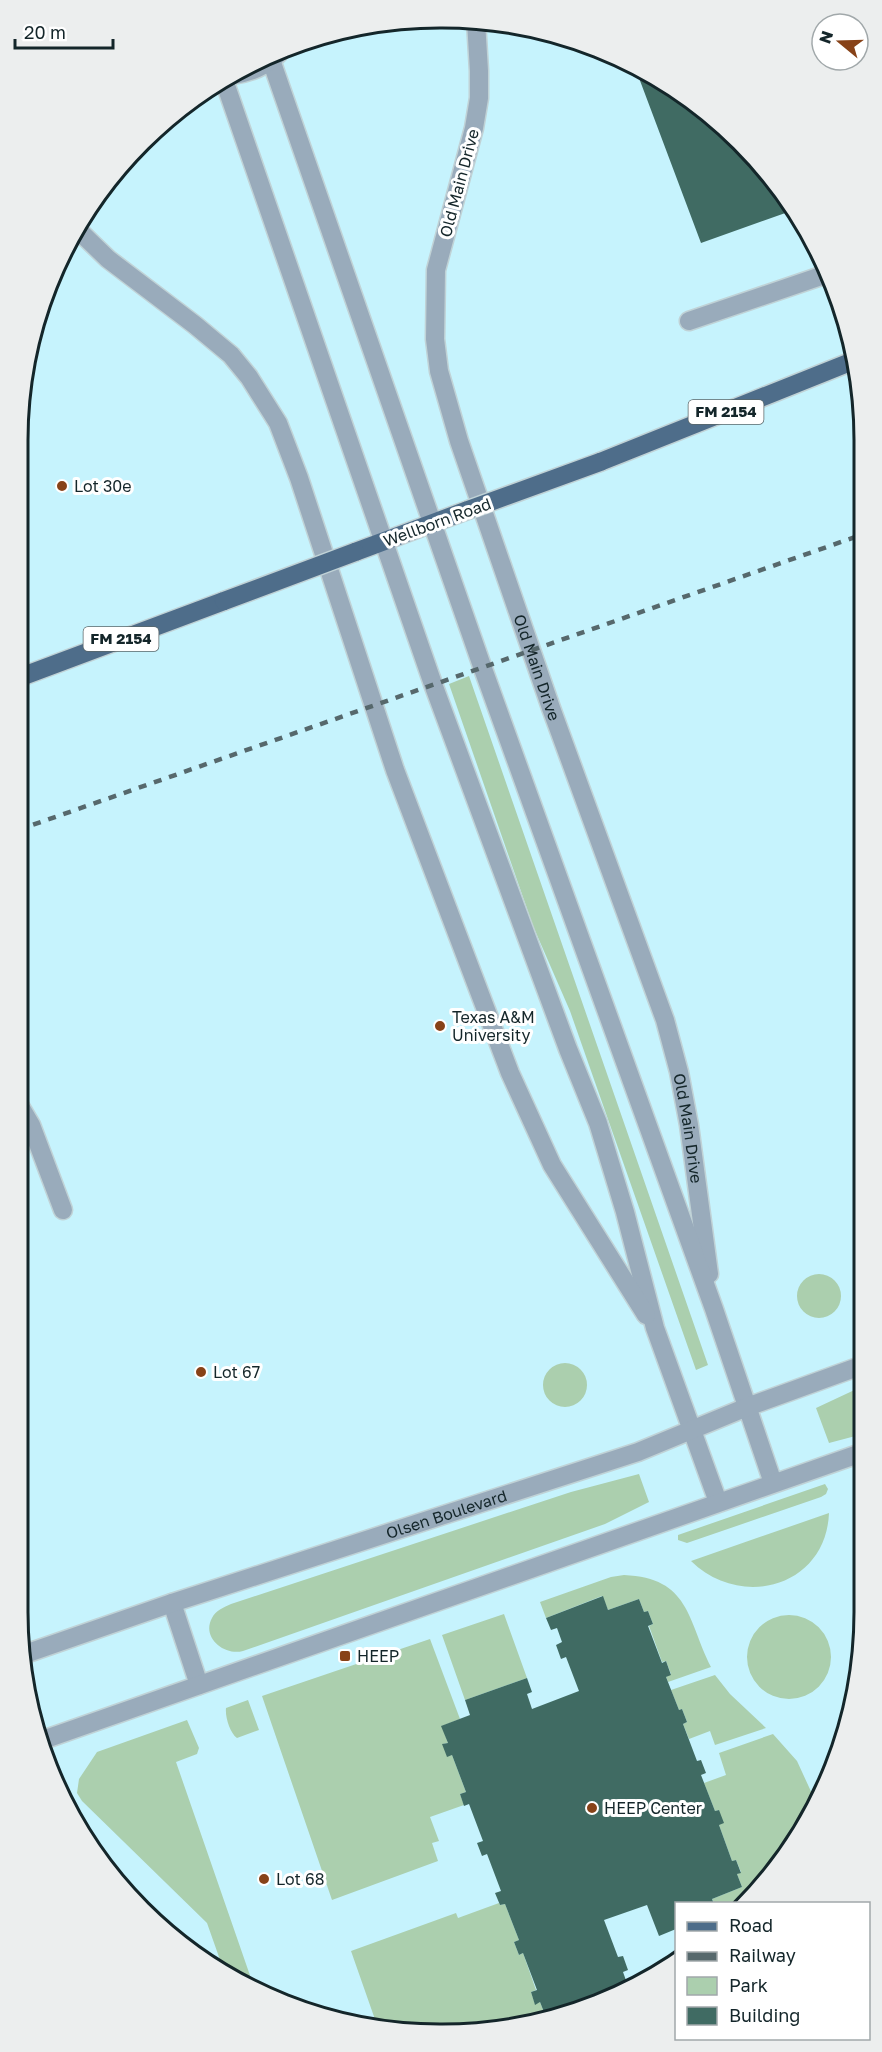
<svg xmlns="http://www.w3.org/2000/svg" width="882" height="2052" viewBox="0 0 882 2052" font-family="'Golos Text',sans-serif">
<rect width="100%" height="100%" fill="#e6f8fc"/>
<!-- built -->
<path fill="#c6f3fd" d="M414,19L497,22L577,41L676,89L759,162L821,254L860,385L864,1611L841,1747L776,1869L744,1903L676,1904V1960L653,1977L523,2026L441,2034L359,2026L230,1977L123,1890L75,1822L41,1747L18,1611V441L41,305L75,229L123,162L184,105L254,61L332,32Z"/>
<!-- green -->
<path fill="#abcfae" d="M469,676L708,1365L696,1370L570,1011L533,926L449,684Z
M797 1296a22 22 0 1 1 44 0a22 22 0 1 1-44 0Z
M543 1385a22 22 0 1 1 44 0a22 22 0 1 1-44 0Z
M863,1386V1434L829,1443L816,1408Z
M639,1474L649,1502L605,1524L243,1651C225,1656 201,1638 212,1618C215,1611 224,1607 231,1604L571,1492Z
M825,1484L828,1489L826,1494L821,1497L687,1543L678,1540V1535Z
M829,1513C826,1587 741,1610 691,1561Z
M624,1575C690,1578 687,1619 711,1667L668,1682L666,1677L671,1674L666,1661L662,1662L649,1626L653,1624L648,1611L644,1612L639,1599L608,1610L602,1596L546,1618L540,1602L611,1577Z
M504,1614L527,1678L465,1700L442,1635Z
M747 1657a42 42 0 1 1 84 0a42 42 0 1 1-84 0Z
M430,1639L460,1719L442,1726L448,1743L443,1744L447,1756L452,1755L466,1792L460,1794L464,1805L430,1817L439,1841L432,1843L438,1861L332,1900L262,1696Z
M715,1675L730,1694L766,1728L715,1745L710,1731L689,1739L683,1724L687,1722L682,1709L679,1710L671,1690Z
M248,1700L259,1730L237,1738C230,1733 225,1717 226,1708Z
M187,1720L199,1748L197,1754L176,1762L254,1987L230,1977L225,1974L207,1923L82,1801L77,1793L79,1779L97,1752Z
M773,1734L797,1761L814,1798L776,1869L744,1903H714L712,1899L742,1887L737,1874L741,1872L736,1860L732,1861L719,1825V1810L715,1811L704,1783L726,1775L719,1753Z
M499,1903L500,1905L505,1904L519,1940L514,1942L519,1955L523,1953L536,1990L531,1992L535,2004L540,2002L546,2017L523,2026L441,2034L378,2028L351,1951L456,1913L458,1918Z"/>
<!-- building -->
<path fill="#406b63" d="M636,70L676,89L759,162L791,211L701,243Z
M603,1596L608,1610L639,1599L644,1612L648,1611L653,1624L648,1626L662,1663L666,1661L671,1675L666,1677L679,1710L682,1709L687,1722L683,1724L697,1761L701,1760L706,1773L701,1775L715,1811L719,1810L724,1823L719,1825L732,1861L736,1860L741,1873L737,1874L742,1887L712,1899L714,1904H676V1929L659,1936L647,1905L604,1920L618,1957L623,1956L628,1970L623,1972L628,1986L546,2017L540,2002L535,2005L531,1992L537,1990L523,1953L519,1955L514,1942L519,1940L505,1904L500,1905L495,1893L501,1891L487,1854L482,1856L477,1843L483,1841L469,1804L464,1806L460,1794L466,1792L452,1755L447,1757L442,1744L448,1743L441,1726L470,1715L465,1700L527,1678L532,1692L527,1694L532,1709L579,1691L566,1657L561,1659L556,1645L562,1642L557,1628L551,1630L546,1618Z"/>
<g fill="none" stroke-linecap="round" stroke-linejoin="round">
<defs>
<g id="minor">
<path id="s1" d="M476,21L479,71V98L474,128L436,270L435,339L439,371L459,441L551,708L665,1020L679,1072L689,1125L709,1274"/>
<path d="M271,60L482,666L714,1309L773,1483"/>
<path d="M233,75C251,72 265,67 279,53"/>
<path d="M224,80L433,684L568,1049L598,1123L625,1212L655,1328L718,1502"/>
<path d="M76,228L108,259L195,325L231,355L249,377L278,423L299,478L395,770L510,1073L552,1165L646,1315"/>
<path d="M689,321L827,274"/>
<path d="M18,1103L31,1125L63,1210"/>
<path d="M172,1603L199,1685"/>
<path id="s2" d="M25,1654L172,1603L638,1452L747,1407L863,1365"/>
<path d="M40,1741L864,1452"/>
</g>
<path id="major" d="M600,462L853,361
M355,552L468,510
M18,678L224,601"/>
</defs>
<!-- minor casing -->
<use href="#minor" stroke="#c0d2d6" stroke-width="21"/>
<!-- major casing -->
<use href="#major" stroke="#c0d2d6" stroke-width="21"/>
<!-- minor -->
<use href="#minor" stroke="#99abbb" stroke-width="18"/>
<!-- major -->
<use href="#major" stroke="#4e6d8a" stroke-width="18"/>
<!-- rail -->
<path stroke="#56686c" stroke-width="4.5" stroke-dasharray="8 8" stroke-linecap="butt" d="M18,830L861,535"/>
<defs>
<path id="major-bridge" d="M468,510L600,462
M224,601L355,552"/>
</defs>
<!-- major-bridge casing -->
<use href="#major-bridge" stroke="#c0d2d6" stroke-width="21" stroke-linecap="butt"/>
<!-- major-bridge -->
<use href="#major-bridge" stroke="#4e6d8a" stroke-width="18"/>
</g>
<!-- markers -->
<g fill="#874218" stroke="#fff" stroke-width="2">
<circle cx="62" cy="486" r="6"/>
<circle cx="440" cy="1026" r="6"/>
<circle cx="201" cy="1372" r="6"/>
<rect x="339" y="1650" width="12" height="12" rx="3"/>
<circle cx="592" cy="1808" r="6"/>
<circle cx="264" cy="1879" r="6"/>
</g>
<g text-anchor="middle" stroke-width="6" stroke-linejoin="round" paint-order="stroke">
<!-- shield labels -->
<g fill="#fff" stroke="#5a676a" stroke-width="1.5">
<rect x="688.5" y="400" width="75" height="24" rx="4.5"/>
<rect x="83.5" y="627" width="75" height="24" rx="4.5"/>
</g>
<g font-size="15" font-weight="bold" fill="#14262a">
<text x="726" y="417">FM 2154</text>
<text x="121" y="644">FM 2154</text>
</g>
<!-- street labels -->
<g font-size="16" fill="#14262a" stroke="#fff">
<text transform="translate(459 183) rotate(-75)" y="6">Old Main Drive</text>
<text transform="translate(437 522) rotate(-20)" y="6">Wellborn Road</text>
<text dy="6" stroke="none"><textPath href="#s1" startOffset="668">Old Main Drive</textPath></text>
<text dy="6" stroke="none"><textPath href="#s1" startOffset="1154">Old Main Drive</textPath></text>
<text dy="6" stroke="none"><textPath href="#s2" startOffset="444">Olsen Boulevard</textPath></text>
</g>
<!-- poi labels -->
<g font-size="16" fill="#14262a" stroke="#fff" text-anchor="start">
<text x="74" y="492">Lot 30e</text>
<text x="452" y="1023">Texas A&amp;M<tspan x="452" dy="18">University</tspan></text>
<text x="213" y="1378">Lot 67</text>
<text x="357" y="1662">HEEP</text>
<text x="604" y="1814">HEEP Center</text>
<text x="276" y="1885">Lot 68</text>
</g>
</g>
<!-- crop -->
<path d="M0 0H882V2052H0ZM440 28H442A412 412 0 0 1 854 440V1612A412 412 0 0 1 442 2024H440A412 412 0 0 1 28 1612V440A412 412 0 0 1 440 28Z" fill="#eceeee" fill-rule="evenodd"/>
<path fill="none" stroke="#14262a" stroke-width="3" d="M440 28H442A412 412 0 0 1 854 440V1612A412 412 0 0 1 442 2024H440A412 412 0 0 1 28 1612V440A412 412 0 0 1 440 28Z"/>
<!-- legend -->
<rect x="675" y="1902" width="195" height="138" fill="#ffffff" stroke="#a1a8aa" stroke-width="1.5"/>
<rect x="687" y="1922" width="30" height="9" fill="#4e6d8a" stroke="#a1a8aa" stroke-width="1.5"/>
<text x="729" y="1932" font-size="18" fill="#14262a">Road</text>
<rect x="687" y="1952" width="30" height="9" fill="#56686c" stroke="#a1a8aa" stroke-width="1.5"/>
<text x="729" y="1962" font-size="18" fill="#14262a">Railway</text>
<rect x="687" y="1977" width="30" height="18" fill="#abcfae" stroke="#a1a8aa" stroke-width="1.5"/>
<text x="729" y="1992" font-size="18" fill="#14262a">Park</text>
<rect x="687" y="2007" width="30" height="18" fill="#406b63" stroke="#a1a8aa" stroke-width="1.5"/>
<text x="729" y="2022" font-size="18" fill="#14262a">Building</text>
<!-- north arrow -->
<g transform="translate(840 42) rotate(289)"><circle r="28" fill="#ffffff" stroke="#a1a8aa" stroke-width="1.5"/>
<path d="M0-4.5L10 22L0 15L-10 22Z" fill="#874218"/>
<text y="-9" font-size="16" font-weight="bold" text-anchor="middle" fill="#14262a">N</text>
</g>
<!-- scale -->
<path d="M15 39v9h98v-9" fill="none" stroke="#14262a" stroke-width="3"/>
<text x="24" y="39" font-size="18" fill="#14262a" stroke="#ffffff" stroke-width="4.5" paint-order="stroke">20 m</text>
</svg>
